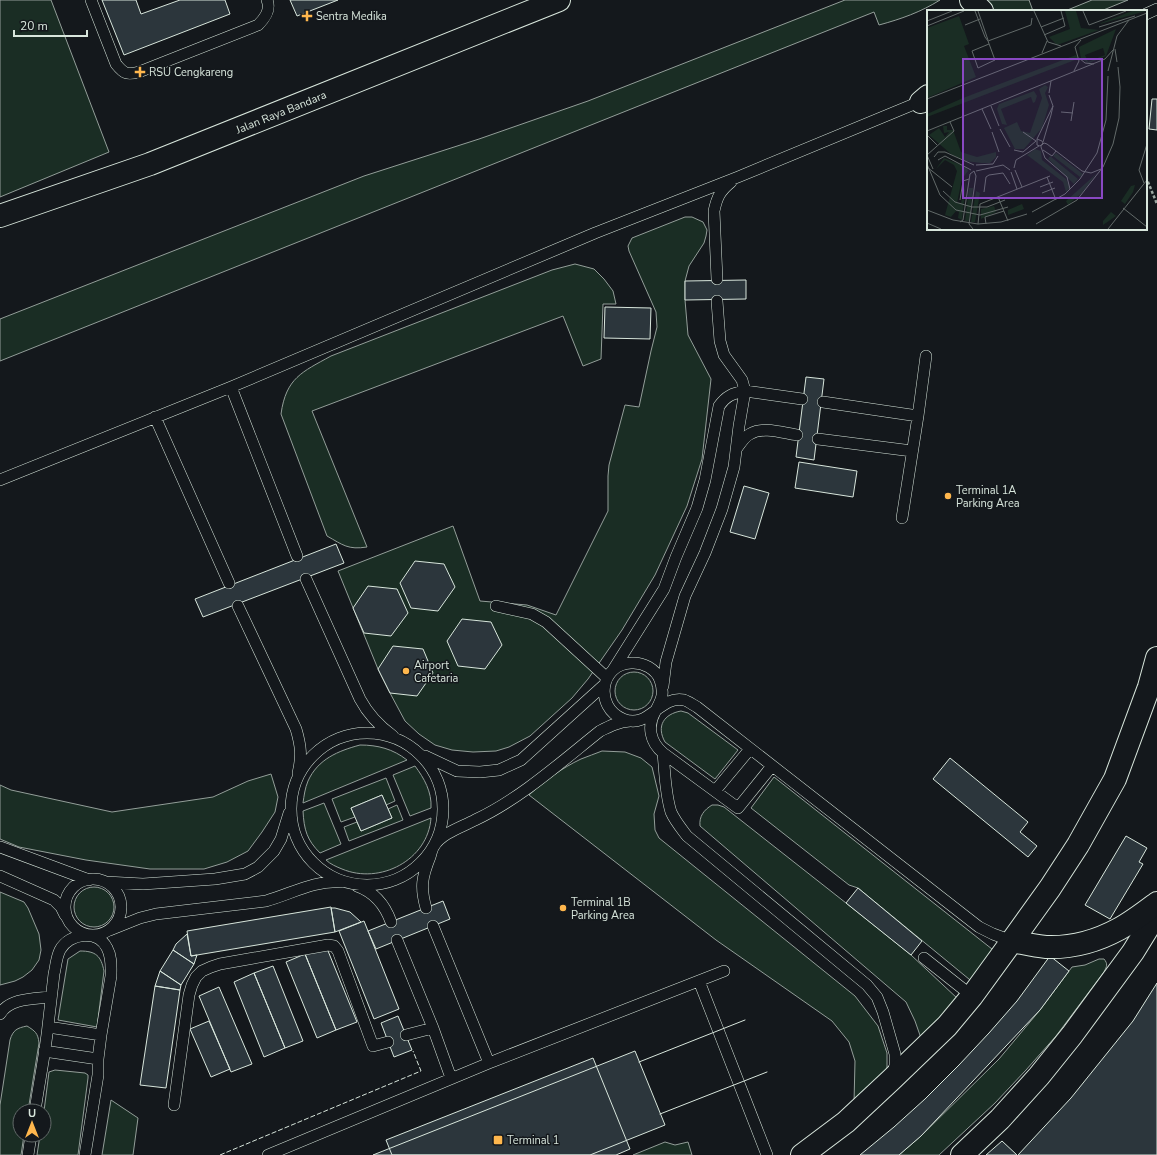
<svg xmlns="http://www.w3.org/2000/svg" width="1157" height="1155" viewBox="0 0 1157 1155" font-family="'Nunito Sans',sans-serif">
<rect width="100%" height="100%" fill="#14181c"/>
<!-- green -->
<path fill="#1a2d24" stroke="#939e99" d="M0,0H51L109,152L0,197Z
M845,0H940C921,12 901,19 879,25L874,12L0,361V319L364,176L479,139L588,101Z
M986,0H1029L1033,11H994Z
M1092,0H1128L1101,11H1065Z
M685,217H692L703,222L707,230L706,236L704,243L689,266L685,281V300L688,335L711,379L702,459L687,506L655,575L622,630L588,679L572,698L530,736L509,747L496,751L473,752L452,750L435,745L419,734L405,721L390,693L378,669L338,571L453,526L480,601L527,605L556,615L608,511V476L609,465L625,405L639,407L651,351L657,327L656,312L629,251L628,246L632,238Z
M575,264L594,269L604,279L613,291L616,304H603L601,359L583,366L563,316L312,411L367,547C348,550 343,545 327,536L281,414C286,378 302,372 331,356L552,270Z
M615 691a19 19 0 1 1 38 0a19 19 0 1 1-38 0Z
M681,711L688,713L738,750L715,779L665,742C656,726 664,714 681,711Z
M360,745C378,745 393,749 407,760L303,803C304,796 305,788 308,781C318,759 338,751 360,745Z
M602,751L625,752L641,758L652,767L659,796L654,814L655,830L659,838L855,996L878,1026L887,1053V1073L854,1103L855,1061L849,1042L832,1021L716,940L529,795C544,781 562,768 581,759C588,756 595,754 602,751Z
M415,766C424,778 432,792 431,808L410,816L393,775Z
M271,774L278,797L275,812L262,832L248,851L227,862L204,869H150L86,860L19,847L0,839V785L11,790L112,812L213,797L248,781Z
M774,777L997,953L975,984L858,888L849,885L751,808Z
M386,778L395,801L386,805L382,795L351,808L355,817L341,822L332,799Z
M324,803L341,844L320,853C307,840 304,830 303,811Z
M397,805L403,820L349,841L344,827L357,822L361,831L392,818L388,809Z
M712,805H718L724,807L846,903L911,955L958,999L922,1041L915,1021L906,1002L700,826C699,816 704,810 712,805Z
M431,818C428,860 380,885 342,869C337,867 330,864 326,860Z
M74 907a20 20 0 1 1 40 0a20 20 0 1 1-40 0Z
M0,892L24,902L28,908L39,934L41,950L39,960L32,970L23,977L15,981L0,985Z
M80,951C96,951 101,956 104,971L97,1027L58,1020L68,959Z
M1099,959H1104C1108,964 1107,966 1104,972L1056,1036L1026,1070L995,1103L939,1155H899L921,1136L999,1059L1040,1010L1072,967L1085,965Z
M27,1026C35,1031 38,1033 39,1043L28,1111H20V1135H24L21,1155H0V1105L10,1040C13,1030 17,1028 27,1026Z
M55,1070L85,1073L88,1075V1078L78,1155H37L40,1135H44V1111L49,1072Z
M111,1100L138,1118L133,1155H102Z
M665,1142L675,1145L688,1142L692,1155H633Z"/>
<!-- building -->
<path fill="#2c363c" stroke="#d8e6dc" d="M102,0H136L141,14L180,0H225L230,14L124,55Z
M290,0H338L297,16Z
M1152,99H1157V130L1149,129Z
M746,280V299L685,300V281Z
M605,307L651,308L650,339L604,338Z
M806,377L824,379L814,460L796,457Z
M799,462L857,471L853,497L795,488Z
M744,486L769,493L755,539L730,532Z
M336,544L344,563L203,617L195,599Z
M415,561L444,564L455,587L438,611L411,608L400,583Z
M368,586L397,589L408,613L391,636L364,633L353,608Z
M462,619L491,622L502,645L485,669L458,666L447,641Z
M393,646L423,649L433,673L417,696L390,693L378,669Z
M950,758L1028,822L1020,832L1037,846L1028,857L933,779Z
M382,795L392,818L361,831L351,808Z
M1126,836L1147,848L1139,862L1143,864L1110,919L1085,905Z
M858,888L922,941L911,955L846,903Z
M443,901L450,919L376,949L368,931Z
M331,907L335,932L191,956L187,931Z
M331,908H335L350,912L361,922L335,932Z
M364,921L399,1009L374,1019L339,931Z
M187,934L191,956L197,955L194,964L173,950L176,944Z
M326,946L357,1022L336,1030L305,954Z
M173,950L194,964L181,985L160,971Z
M305,954L336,1030L317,1038L286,962Z
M1050,956L1069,971L1040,1010L921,1136L899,1155H860L894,1127L925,1099L959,1065L989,1033L1017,1001Z
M273,966L303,1041L285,1048L254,973Z
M160,971L181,985L180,990L155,986Z
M254,973L285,1048L264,1057L234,982Z
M1157,983V1155H1018L1071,1098L1133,1021Z
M155,986L180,990L166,1088L140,1085Z
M219,987L252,1064L231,1072L199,996Z
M398,1016L412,1050L394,1057L381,1023Z
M209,1021L230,1069L211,1077L190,1029Z
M635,1051L665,1125L590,1155H373Z
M593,1058L630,1149L616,1155H392L386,1140Z
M1002,1141L1017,1155H986Z"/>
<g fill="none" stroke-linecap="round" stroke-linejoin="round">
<defs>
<path id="lane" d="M91,0L116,64C124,74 127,75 139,72L258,25C265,18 271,10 267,0
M1146,14L1157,9
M717,279L714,211C717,197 720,191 731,182
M231,387L297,556
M823,402L918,416
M155,417L229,583
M818,439L912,451
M737,448C741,443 744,437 750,434C763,426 783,433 797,435
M0,480L231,387L595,233L738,177L924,100
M902,518L918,416L926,356
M306,579L360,699C368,714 378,725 393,736
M238,606L296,729C301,746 302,756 298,773
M496,606L532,614L546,622L607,678
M613,670L664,589L676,557L697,508L705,480L719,406C726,396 733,393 745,391L802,399
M663,686L666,662L685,596L705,553L722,509L734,467L739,426L745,391L742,380L724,355L720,341L717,301
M291 809a76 76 0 1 1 152 0a76 76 0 1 1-152 0Z
M663,753L738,808L772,766
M425,756L457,771L480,772L499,770L521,760L604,685
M715,791L750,749
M0,847L89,880
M0,876L54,900L61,907L65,915
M65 907a28 28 0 1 1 56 0a28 28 0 1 1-56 0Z
M106,882L143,884L215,879L245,874L258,867L274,851L281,839L289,813
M357,886C374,892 385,905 391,922
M426,908C420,887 422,877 430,857C431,854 432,849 434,846C442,833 462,827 475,820C520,799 561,762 600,731C610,726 618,722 630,721
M433,926L489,1063
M110,930L140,918L156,914L266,901C291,894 314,880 341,882
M397,940L433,1028L451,1078
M924,958L972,996
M699,981L767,1155
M0,1014C10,998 33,999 51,997
M48,1027L101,1035
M406,1035L433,1028
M44,1051L98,1059
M893,1074L895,1065V1054L883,1012L877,997L867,985L687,836C681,828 675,821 671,812C665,793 665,772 663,753C650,742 647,726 655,712C661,700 665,695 660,680C656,669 643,662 631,663C600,664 594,707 623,719C649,730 659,695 684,700C688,701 693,705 697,707L979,927L993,934L1012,941
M174,1105L189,995L192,985L196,977L202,971L211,967L220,964L328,945L334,946L338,951L373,1046L388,1042
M35,1111C39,1083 45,1054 48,1026C50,1009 52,991 54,974C56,966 56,958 60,950C69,933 98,929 107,948C112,957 111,967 111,976L101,1035L98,1059V1075L85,1155
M28,1155L31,1135
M268,1155L489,1063L724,971"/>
<path id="street" d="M962,1155L1000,1119L1039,1076L1072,1035L1133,952L1157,913"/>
<path id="secondary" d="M1012,941C1023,943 1034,946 1046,947C1071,948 1097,941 1119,929C1132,922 1145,912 1157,903
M802,1155L846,1122L891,1080L947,1026L972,996L1012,941L1050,888L1078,845L1115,779L1149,687L1157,658"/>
<path id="primary" d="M971,0L982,11
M921,102L928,96
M0,216L150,164L559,0"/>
</defs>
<!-- lane casing -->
<use href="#lane" stroke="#d8e6dc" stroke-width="12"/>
<!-- street casing -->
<use href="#street" stroke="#d8e6dc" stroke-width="24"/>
<!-- secondary casing -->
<use href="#secondary" stroke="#d8e6dc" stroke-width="24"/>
<!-- primary casing -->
<use href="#primary" stroke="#d8e6dc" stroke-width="24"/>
<!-- path -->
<path stroke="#9da8a2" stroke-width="2.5" stroke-dasharray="3 2" stroke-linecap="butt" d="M1146,177L1157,204"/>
<!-- lane -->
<use href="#lane" stroke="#14181c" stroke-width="11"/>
<!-- street -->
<use href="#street" stroke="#14181c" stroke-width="22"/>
<!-- secondary -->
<use href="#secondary" stroke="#14181c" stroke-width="22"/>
<!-- primary -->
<use href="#primary" stroke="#14181c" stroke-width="22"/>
<!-- tram -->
<path stroke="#d8e6dc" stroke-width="1" d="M639,1062L745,1020
M660,1114L767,1072"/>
<!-- fence -->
<path stroke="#d8e6dc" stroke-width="1" stroke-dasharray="5 2" stroke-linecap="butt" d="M220,1155L421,1071L413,1051"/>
</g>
<!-- markers -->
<g fill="#ffb74d" stroke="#14181c" stroke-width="1.5">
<path d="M305 10h4v4h4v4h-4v4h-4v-4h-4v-4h4z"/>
<path d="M138 66h4v4h4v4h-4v4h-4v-4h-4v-4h4z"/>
<circle cx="948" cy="496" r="4"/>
<circle cx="406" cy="671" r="4"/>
<circle cx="563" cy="908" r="4"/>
<rect x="493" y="1135" width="10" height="10" rx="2"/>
</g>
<g text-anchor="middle" stroke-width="3" stroke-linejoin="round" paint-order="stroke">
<!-- poi labels -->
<g font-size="11" fill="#d8e6dc" stroke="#14181c" text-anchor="start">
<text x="316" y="20">Sentra Medika</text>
<text x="149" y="76">RSU Cengkareng</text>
<text x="956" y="494">Terminal 1A<tspan x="956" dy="13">Parking Area</tspan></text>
<text x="414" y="669">Airport<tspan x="414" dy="13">Cafetaria</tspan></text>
<text x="571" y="906">Terminal 1B<tspan x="571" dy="13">Parking Area</tspan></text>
<text x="507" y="1144">Terminal 1</text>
</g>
<!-- street labels -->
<g font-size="11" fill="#d8e6dc" stroke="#14181c">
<text transform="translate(281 112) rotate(-22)" y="4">Jalan Raya Bandara</text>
</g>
</g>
<!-- overview -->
<g transform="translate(927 10)">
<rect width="220" height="220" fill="#14181c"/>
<path d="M138,1H149L154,18L172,20L130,35L122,27L143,19ZM205,1H219L173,14L174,13ZM32,6L42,34L37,36L49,67L0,88V18ZM189,19L179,46L162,53L154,49L152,37ZM176,38L178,45L161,52L158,45ZM149,45L151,48L148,50L0,107V104L36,88ZM118,75L121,77L118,83L122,95L115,118L97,139H88L77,118L90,112L94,121L103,123L115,88L112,79ZM107,81L110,86L108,92L106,93L104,87L74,99L80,115L75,114L70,99L72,94ZM16,116H20V120H26L34,142L50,147L69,142V147L63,153H54L38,151L24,144L2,125L12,118L18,127L22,122L17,123ZM108,139L114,141L115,150L139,169L143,178L139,182L136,172L100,145ZM129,143L156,164L153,167L126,146ZM123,146L151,169L147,174L121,149ZM17,148L39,157L41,161L35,169L30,193H34L39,172L35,210L31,208L32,202L29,201L24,207L18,205L30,161L27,155L18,150L9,159ZM169,164L156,182L141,195L139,191ZM208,175L206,182L198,194L194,191L204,176ZM42,178H46L42,211H38ZM49,181L53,183L48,212H44ZM95,194L97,199L81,205V200ZM67,196L69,202L54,209V199ZM184,202L189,206L176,215V211Z" fill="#1a2d24" fill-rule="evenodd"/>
<path fill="none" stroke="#626a69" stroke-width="1" d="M48,1L58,27L61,31L68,50L51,58L45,41L62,34M51,1L61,30M107,1L121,32L134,36M156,1L162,15L199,1M0,11L25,1M38,15L53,9M0,16L37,1M114,17L137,8M172,17L208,6M117,25L138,16L134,1M61,31L104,15L105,8M188,39L190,52M115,43L120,31M152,48L158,53L167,54M147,61L152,51L148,37L154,30M181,61L190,26L202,10M122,83L124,71M0,89L220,3M64,96L72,116M55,99L64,119M134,102L146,103M144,111L147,92M73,119L83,137M0,121L178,49L186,40M65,122L72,142M96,122L109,131M0,125L10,135M110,129L126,96M116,132L124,105L126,96L122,85M87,140L96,142L109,131M116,140L125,146L129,141M0,145L27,121L23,112M0,145L6,159M7,147L11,142H18L47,155M11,150L18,146L44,160M0,154L13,185L29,200L53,205L81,197M49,155L66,154L71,146M0,157L25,177M87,158L89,150L112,136M88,160L95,177M49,161L76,155L83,160M84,162L90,179M120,167L129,190M217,173L212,160L220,134M113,177L126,172M143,179L140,167L118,148L114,137V135H115V134L116,133L115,131L110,129V135L113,136L114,135H115L117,133L120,134L155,161L164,163L174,159M16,181L28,192L45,197H60L78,190M57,182L59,167L62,165L76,163L83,174M115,183L128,178M71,187L81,211M33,190L36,171L42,169M196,198L220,217M0,200L26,210L51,214L74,212L100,204M105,202L138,184L153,169L170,143L179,110L181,66M33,212L36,210L43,164L47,161L49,166L42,214L46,219M0,213L14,219M51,214L53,194L123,166M59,214L58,207L77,201M109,214L150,190L176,157L186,134L192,108L193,77L191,57M181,219L220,170"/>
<path fill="#8948c3" fill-opacity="0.15" stroke="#8948c3" stroke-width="2" d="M36,49H175V188H36Z"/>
<rect width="220" height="220" fill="none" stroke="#d8e6dc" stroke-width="2"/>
</g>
<!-- north arrow -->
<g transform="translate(32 1123)"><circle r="19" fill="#14181c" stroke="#626a69"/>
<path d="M0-3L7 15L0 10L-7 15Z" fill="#ffb74d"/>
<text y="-6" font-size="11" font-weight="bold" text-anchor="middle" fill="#d8e6dc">U</text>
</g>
<!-- scale -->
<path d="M14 30v6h73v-6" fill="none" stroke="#d8e6dc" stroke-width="2"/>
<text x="20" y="30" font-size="12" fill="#d8e6dc" stroke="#14181c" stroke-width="3" paint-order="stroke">20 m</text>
</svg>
